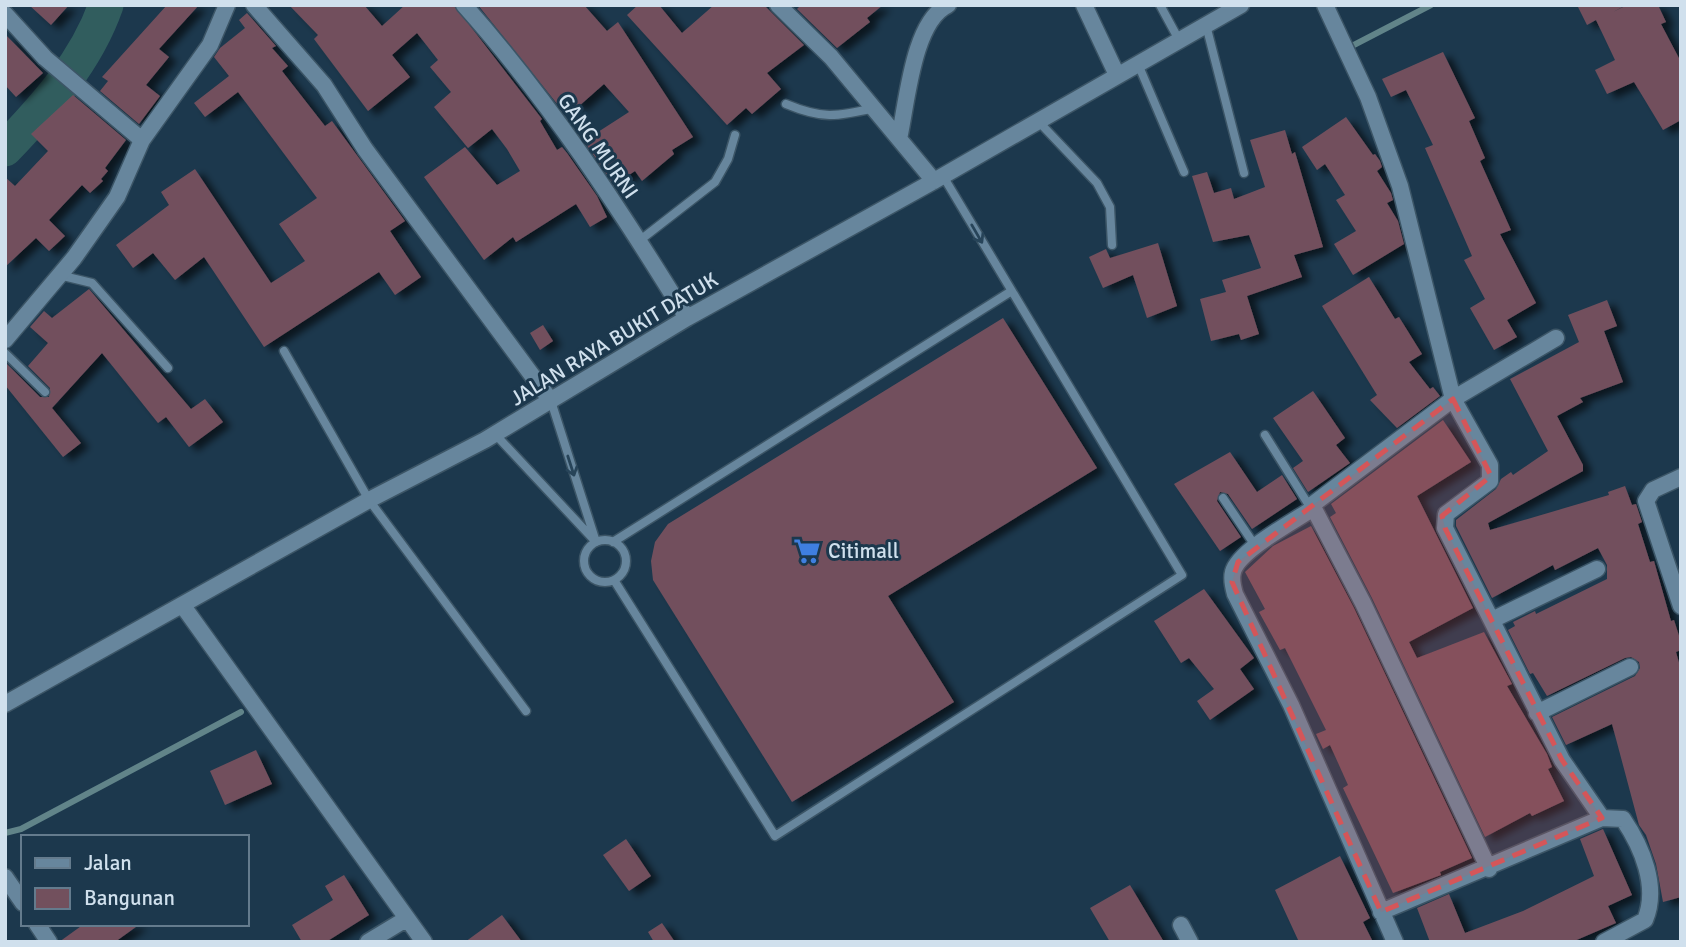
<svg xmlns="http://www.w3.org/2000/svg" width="1686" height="947" viewBox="0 0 1686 947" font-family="Signika,sans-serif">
<defs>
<filter id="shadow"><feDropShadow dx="8" dy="4.5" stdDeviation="3.5" flood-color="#0009"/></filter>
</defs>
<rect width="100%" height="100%" fill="#1c384d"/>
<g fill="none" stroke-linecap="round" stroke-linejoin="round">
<!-- stream -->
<path stroke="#618489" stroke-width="6" d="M1350,47L1431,5
M5,833L21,829L241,712"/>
<!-- river -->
<path stroke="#315d5e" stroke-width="35" d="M5,149C46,106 86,62 106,5"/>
</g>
<!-- building -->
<path fill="#72505d" filter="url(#shadow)" d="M29,5H69L51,25Z
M167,5H199L159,49L169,57L146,85L160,96L139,124L100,91L108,81L102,77Z
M289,5H364L382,26L405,5H454L542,119L540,121L557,150L562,147L567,153L597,196L607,217L590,227L576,204L516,242L513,237L484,260L424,177L465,147L497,185L520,171L507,149L492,129L468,148L434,107L451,92L430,67L438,60L417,33L392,55L410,77L368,111L314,39L318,35Z
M478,5H584L607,31L618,22L693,137L672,150L674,154L642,181L635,171L614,185L584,141L629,112L604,84L578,107L568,96L558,105Z
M638,5H659L682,33L714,5H764L804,45L767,73L781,89L752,114L746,108L727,125L627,15Z
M801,5H883L867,18L870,22L837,48L797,9Z
M1577,5H1626L1613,12L1627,5H1658L1666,22L1661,24L1681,62V120L1663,130L1634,82L1607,94L1595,70L1615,60L1596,20L1587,25Z
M247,13L276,46L272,48L288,66L282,71L325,126L332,121L405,221L390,231L421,277L395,295L379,272L264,347L204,257L175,280L153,253L133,268L116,245L169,205L161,192L195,169L271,283L305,261L279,224L317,198L238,92L205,117L194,103L229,76L214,57L220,48L245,28L239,20Z
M5,34L43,73L16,97L5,85Z
M1443,52L1475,118L1469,121L1485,158L1480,161L1511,230L1500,234L1536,303L1507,320L1517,337L1494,350L1470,308L1485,299L1464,260L1472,256L1425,148L1433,145L1406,90L1391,97L1382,79Z
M73,95L126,140L105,168L108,171L101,179L103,181L90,193L82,185L49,220L65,236L49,251L36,238L5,267V177L15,186L48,151L31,134Z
M1346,117L1373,155L1375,154L1380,161L1382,167L1377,171L1391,193L1393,200L1387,203L1398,221L1404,244L1353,275L1334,244L1356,231L1336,200L1345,195L1325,164L1317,170L1302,147Z
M1285,130L1292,154L1295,152L1323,247L1294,255L1302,277L1247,296L1259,334L1241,340L1239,334L1211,341L1200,299L1226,292L1222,280L1261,268L1249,235L1213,242L1192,176L1207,172L1214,193L1231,188L1234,199L1265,187L1250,140Z
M1158,243L1177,306L1147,318L1133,275L1103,288L1089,257L1106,249L1110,258Z
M1369,277L1395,319L1399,317L1422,354L1409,362L1430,389L1433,387L1440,396L1397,428L1370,400L1377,395L1322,306Z
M89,289L191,409L205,399L223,422L189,447L166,417L158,423L102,353L52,408L81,443L63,457L5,385V362L40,397H49L50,388L28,366L48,343L30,327L44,311L52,318Z
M1607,300L1617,326L1604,331L1623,382L1580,398L1583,402L1557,416L1583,465V471L1488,523L1490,530L1609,495L1608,492L1625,486L1632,505L1636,504L1642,522L1638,524L1650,562L1654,561L1671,621L1674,620L1681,642V650L1676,652L1681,670V897L1663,902L1656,864L1646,835L1639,825L1612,724L1566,745L1552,717L1635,676L1640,668L1639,662L1631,657L1625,658L1547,696L1533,673L1530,674L1508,630L1515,626L1513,622L1535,611L1536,614L1607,579V565L1598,548L1555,570L1553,565L1492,598L1456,526V520L1496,489L1501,479L1511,472L1513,475L1548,451L1510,379L1579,342L1568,315Z
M1003,318L1097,468L888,596L954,702L792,802L653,580L651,561L655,542L668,524Z
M543,325L553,341L540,350L530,333Z
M1313,391L1345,438L1336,445L1350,463L1308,492L1293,468L1303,461L1273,418Z
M1443,420L1471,462L1417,496L1473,608L1409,642L1417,658L1484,632L1512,684L1507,686L1547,754L1552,767L1548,769L1564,801L1532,816L1530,813L1485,837L1372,598L1330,517L1336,513L1331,504Z
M1230,452L1257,492L1282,475L1297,499L1252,529L1228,494L1220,492L1217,501L1241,537L1220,551L1174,484Z
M1311,526L1354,608L1472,858L1440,872L1441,875L1393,893L1343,788L1348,785L1330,745L1323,749L1316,734L1326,730L1285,648L1280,650L1259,612L1265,609L1245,572L1273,546Z
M1204,589L1254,658L1240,669L1254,689L1210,720L1197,701L1214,689L1189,658L1181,663L1154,621Z
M256,750L272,784L225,805L210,771Z
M1603,829L1632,895L1608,906L1616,923L1572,942H1430L1417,908L1449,894L1465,933L1523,911L1594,876L1580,839Z
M626,839L651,876L629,891L603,855Z
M1340,856L1370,918L1363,922L1373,942H1299L1275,890Z
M344,875L369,915L326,942H302L292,925L333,900L325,886Z
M1130,885L1164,942H1110L1090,908Z
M502,915L522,942H465Z
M662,923L675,942H654L648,932Z
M84,924H140L115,942H59Z"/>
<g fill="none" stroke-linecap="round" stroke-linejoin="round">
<defs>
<path id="lane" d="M1160,5L1179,40
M1206,25L1244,173
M1138,64L1184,172
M786,104C822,119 836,117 874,108
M1038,121L1097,183L1110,207L1112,245
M639,241L715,182L728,159L735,135
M59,275L92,283L168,368
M284,351L369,500L526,711
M5,353L45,392
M495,434L596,542L551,401
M1265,435L1310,507
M1223,498L1256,547
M584 561a21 21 0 1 1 42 0a21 21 0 1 1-42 0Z
M613,542L1010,292
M614,580L775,836L1182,575L943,176"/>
<path id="street" d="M254,5L324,85L365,149L551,401
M464,5C549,100 620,209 687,318
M778,5L831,57L934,181
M1084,5L1117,75
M1325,5L1368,97L1400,186L1453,399L1490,465V481L1446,514L1445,528L1562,760L1602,818L1623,819C1642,847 1659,887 1645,920L1604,942
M5,14L45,58L142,140
M899,139C907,103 913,21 948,5
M5,340L74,258L117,197L142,140L210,45L227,5
M1681,477L1653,490L1646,501L1681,606
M1312,505L1363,603L1489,869
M183,606L424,942
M1492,620L1597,569
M5,704L369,500L485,440L687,318L934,181L1241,5
M1537,713L1630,667
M5,877L23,903
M1381,912L1602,818
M37,924L49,942
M1181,925L1190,942
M368,942L406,919
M1395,942L1291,705L1235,594C1233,587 1231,579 1233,572C1238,551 1293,522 1312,509V505L1453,399L1556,338"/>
</defs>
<!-- lane casing -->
<use href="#lane" stroke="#3c5566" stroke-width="11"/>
<!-- street casing -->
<use href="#street" stroke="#3c5566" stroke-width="19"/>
<!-- lane -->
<use href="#lane" stroke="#67869d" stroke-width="8"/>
<!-- street -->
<use href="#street" stroke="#67869d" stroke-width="16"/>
</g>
<!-- one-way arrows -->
<defs><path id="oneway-shaft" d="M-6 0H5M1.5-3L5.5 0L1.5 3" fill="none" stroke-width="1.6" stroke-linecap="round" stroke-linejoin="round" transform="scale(1.75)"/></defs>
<g stroke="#274459">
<use href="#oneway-shaft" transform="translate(977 234) rotate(60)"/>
<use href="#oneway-shaft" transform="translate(571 466) rotate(72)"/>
</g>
<!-- marked area -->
<path fill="#d45659" fill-opacity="0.2" stroke="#d45659" stroke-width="5" stroke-dasharray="14 9" stroke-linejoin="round" d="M1453,399L1491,476L1442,516L1445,528L1562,760L1602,818L1381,912L1232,582L1238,562Z"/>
<!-- icons -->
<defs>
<symbol id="supermarket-bare" viewBox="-9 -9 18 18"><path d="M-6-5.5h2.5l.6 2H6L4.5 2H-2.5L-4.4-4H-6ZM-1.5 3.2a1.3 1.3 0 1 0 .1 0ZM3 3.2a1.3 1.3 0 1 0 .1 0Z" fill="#3f7fe0" stroke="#1c384d" stroke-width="2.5" paint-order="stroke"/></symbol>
</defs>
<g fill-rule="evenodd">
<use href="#supermarket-bare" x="788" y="532" width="38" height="38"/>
</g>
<g text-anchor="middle" stroke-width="6" stroke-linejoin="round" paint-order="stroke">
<!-- street labels -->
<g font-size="21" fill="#d0e0ed" stroke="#1c384d">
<text transform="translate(598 146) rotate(55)" y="7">GANG MURNI</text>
<text transform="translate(614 339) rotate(-31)" y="7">JALAN RAYA BUKIT DATUK</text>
</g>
<!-- poi labels -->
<g font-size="21" fill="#d0e0ed" stroke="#1c384d" text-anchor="start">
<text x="828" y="558">Citimall</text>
</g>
</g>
<!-- border -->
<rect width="1686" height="947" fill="none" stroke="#d0e0ed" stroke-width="14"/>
<!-- legend -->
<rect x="21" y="835" width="228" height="91" fill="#1c384d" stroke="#647b8d" stroke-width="2"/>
<rect x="35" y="858" width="35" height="10" fill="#67869d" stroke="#647b8d" stroke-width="2"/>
<text x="84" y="870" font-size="21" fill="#d0e0ed">Jalan</text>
<rect x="35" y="888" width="35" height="21" fill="#72505d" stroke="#647b8d" stroke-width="2"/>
<text x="84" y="905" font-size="21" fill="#d0e0ed">Bangunan</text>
</svg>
